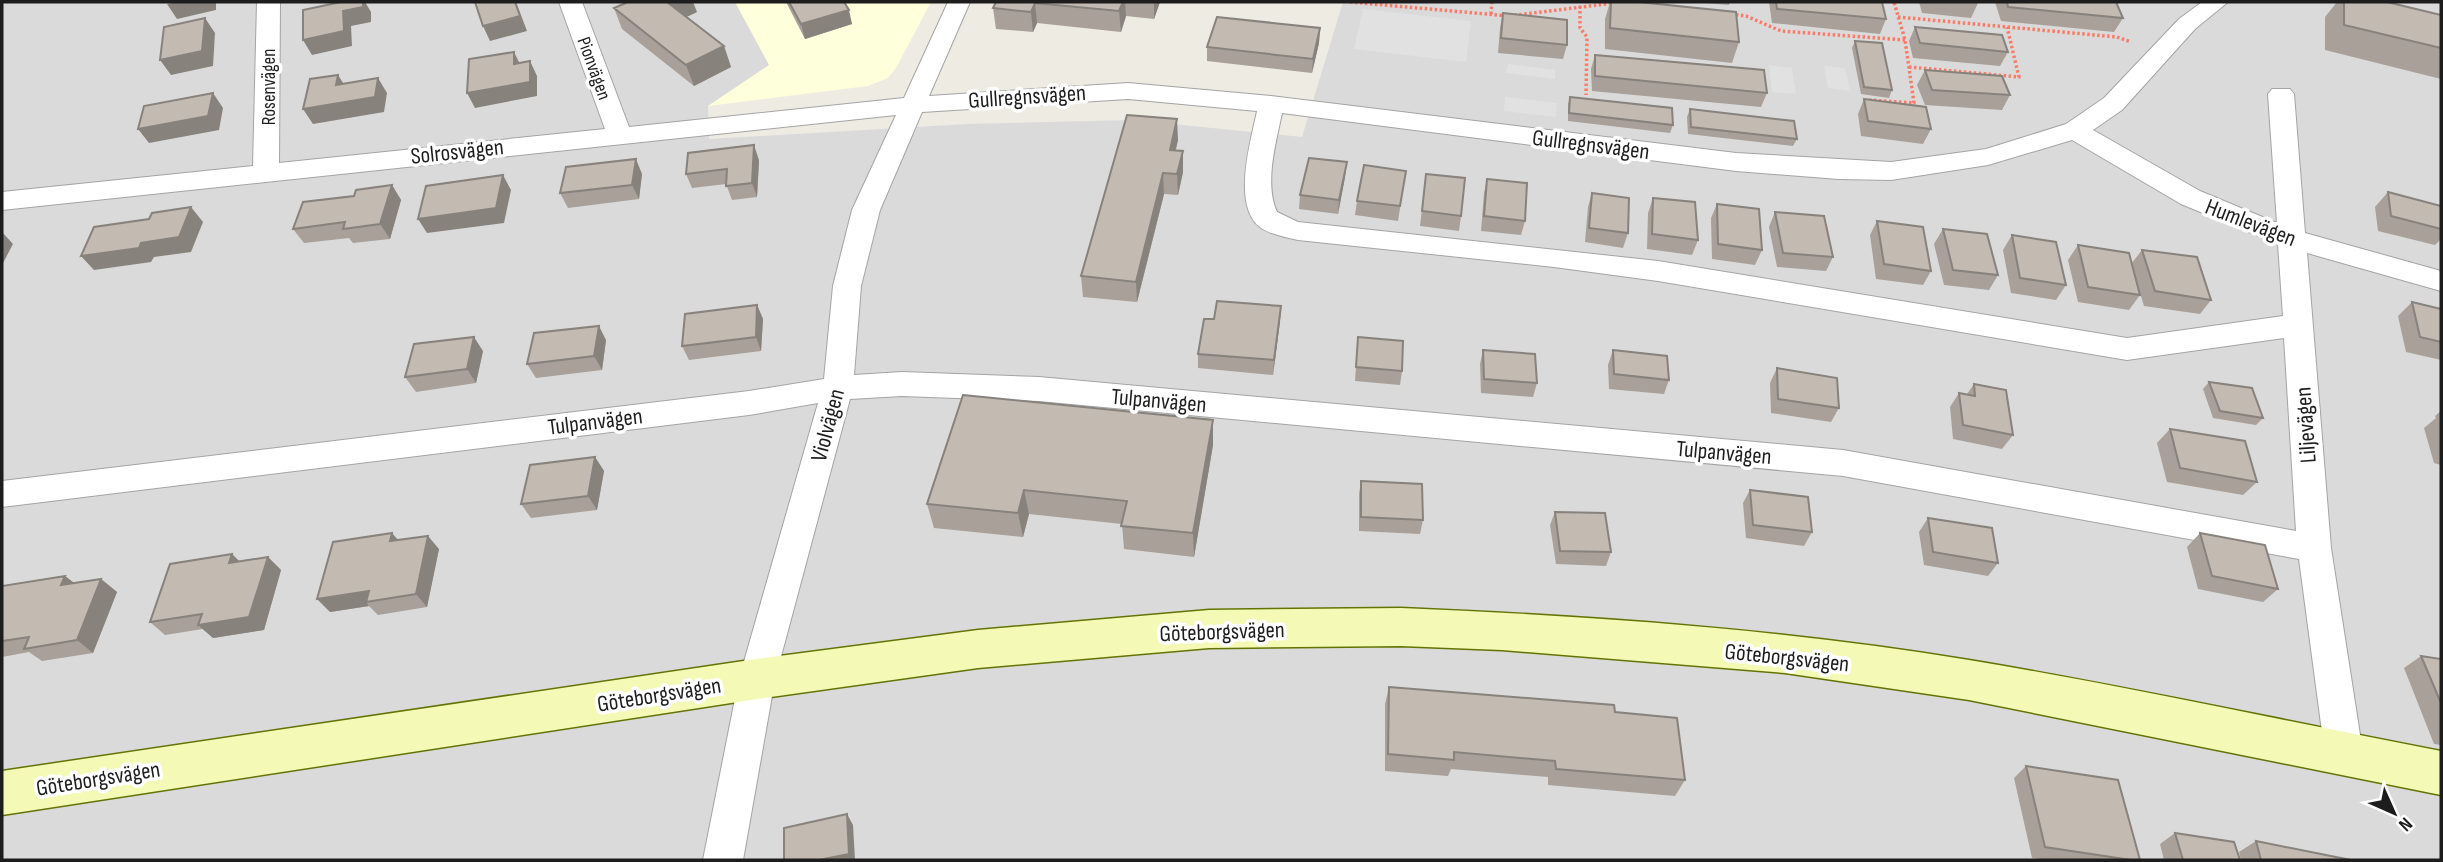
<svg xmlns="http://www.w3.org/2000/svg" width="2443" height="862" viewBox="0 0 2443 862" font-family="'Sofia Sans Condensed',sans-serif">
<rect width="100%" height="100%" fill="#eeebe3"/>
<!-- residential -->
<path fill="#dbdada" d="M2,2H735L770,65L708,106L709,139L967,124L1132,120L1302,137L1343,2H2441V860H2Z"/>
<!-- education -->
<path fill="#feffdb" d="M735,2H931L896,68L888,78L868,86L708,106L769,65Z"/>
<!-- parking -->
<path fill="#e1e1e1" d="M1363,9L1471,21L1466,62L1354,49Z
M1508,64L1555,70V79L1506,73Z
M1769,65L1792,68L1796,94L1772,92Z
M1824,66L1845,68L1850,91L1828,88Z
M1505,97L1557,103L1556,117L1504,111Z"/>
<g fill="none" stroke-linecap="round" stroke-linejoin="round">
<defs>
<path id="street" d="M257,2H280L279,163L605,129L559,2H582L629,127L904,98L948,2H970L929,96L1128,83L1271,96L1736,153L1891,162L1986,149L2066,124L2104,98L2179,19L2202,2H2228L2195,29L2122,110L2093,130L2200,191L2277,223L2268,94L2272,89H2290L2294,94L2305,233L2441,271V291L2307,253L2331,548L2363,754L2357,766L2344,772L2331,766L2325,754L2299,559L1843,476L1039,401L902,396L850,399L775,679L743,860H703L739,679L818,403L749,415L2,507V481L749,391L824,379L833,286L852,210L896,115L2,210V192L253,166ZM1128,99L1257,111C1251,140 1231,207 1261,228C1272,235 1286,237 1298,240L1554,267L1658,281L2127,360L2284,338L2296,531L1843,450L1039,377L902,372L854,375L861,286L880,210L922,112ZM1282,113L1736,171L1839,179L1891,180L1988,165L2072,140L2181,204L2278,244L2283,316L2127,338L1658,261L1298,222L1277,212C1264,183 1276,143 1282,113Z"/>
<path id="secondary" d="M1401,608C1591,616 1782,629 1969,660C2127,686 2284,721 2441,751V795L1969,700L1785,673L1502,650L1401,646L1209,648L978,668L757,699L2,815V771L757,659L978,630L1209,610Z"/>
</defs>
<!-- street casing -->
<use href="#street" stroke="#a4a4a4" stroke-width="2"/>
<!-- secondary casing -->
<use href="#secondary" stroke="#647404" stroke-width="3"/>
<!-- path -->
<path stroke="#fa7c68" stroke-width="3.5" stroke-dasharray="2.5 2.5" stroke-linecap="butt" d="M1350,2L1509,16L1614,3
M1580,6V28L1587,37L1586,95
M1491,14L1492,2
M1731,14L1746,16L1781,31L1905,40
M1898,17L2117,37L2131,42
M1909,67L2019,77L2007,27
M1869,100L1914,103L1905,40L1894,2"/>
<!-- street -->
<use href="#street" fill="#fff" fill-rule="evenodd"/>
<!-- secondary -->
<use href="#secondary" fill="#f4f9b6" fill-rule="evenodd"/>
</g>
<!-- wall -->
<path fill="#a8a099" d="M786,2H844L852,24L805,39Z
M996,2H1160L1154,19L1126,16L1121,32L1037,23L1033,32L996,29L993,8Z
M1610,2H1638L1739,42L1732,63L1605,49V19Z
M1693,2H1730L1729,5Z
M1769,2H1882L1886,19L1880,34L1772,23Z
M1919,2H1977L1978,3L1971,18L1922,13Z
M1995,2H2116L2123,18L2114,32L2001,21Z
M2337,2H2387L2441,15V79L2325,50V17Z
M614,8L697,12L686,17L724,46L731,67L694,86L622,29Z
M1503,13L1567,45L1563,59L1498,53L1500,28Z
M1915,27L2008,52L2000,66L1913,58L1909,41Z
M1320,28L1319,43L1312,73L1207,61V47Z
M1855,41L1892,90L1889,98L1861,94L1852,48Z
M1595,55L1767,93L1761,107L1592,91L1591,69Z
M1925,70L2010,95L2002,110L1925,105L1917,85Z
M1570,97L1673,125L1670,133L1568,121V104Z
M1864,99L1931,129L1923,144L1861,136L1858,114Z
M1690,109L1797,139L1793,146L1688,134L1687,117Z
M1178,140L1176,150L1183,151V172L1178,195L1164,194L1137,302L1083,297L1081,276Z
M759,160L757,197L732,200L726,184L692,188L686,174Z
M1406,171L1398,221L1355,215L1357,201Z
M642,174L639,199L568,208L560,193Z
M1426,174L1461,216L1459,231L1420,226Z
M1345,177L1338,214L1299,209L1300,195Z
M1487,179L1525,221L1521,235L1481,231L1484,193Z
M392,185L401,200L390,239L353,243L349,238L304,243L293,229L354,196Z
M2388,192L2441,206V239L2435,245L2378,231L2375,207Z
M1592,193L1628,233L1623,248L1585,242L1588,207Z
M1653,198L1698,240L1692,255L1647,249L1648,213Z
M1717,204L1762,250L1755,265L1712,259L1711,218Z
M1775,212L1833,257L1826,271L1777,267L1769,227Z
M1877,221L1931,271L1923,285L1876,279L1870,235Z
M1943,229L1998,275L1989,290L1944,285L1934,244Z
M2012,235L2066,285L2056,300L2011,293L2003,250Z
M2078,245L2131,264L2142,250L2211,300L2200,314L2144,306L2134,273L2140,295L2129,310L2078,302L2068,260Z
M2412,302L2441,309V360L2406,352L2398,316Z
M757,305L763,319L761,351L689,360L682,346Z
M1281,306L1280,321L1273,375L1198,368V354L1214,319Z
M1358,337L1402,371L1400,385L1355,381Z
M606,340L602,370L536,378L527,364Z
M1483,350L1537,383L1533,397L1481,393L1480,364Z
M1613,350L1669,380L1664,394L1609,389L1608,365Z
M483,351L476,383L416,392L405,377Z
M1777,368L1839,408L1831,422L1771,413L1770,383Z
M2209,382L2263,418L2256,425L2213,418L2203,389Z
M1974,384L2013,435L2002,449L1953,439L1950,407L1959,393L1967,394Z
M2441,411V465L2434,463L2424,428L2436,418L2435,416Z
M2170,429L2257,482L2243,495L2167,482L2157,443Z
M1213,445L1194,557L1124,549L1122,524L1029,514L1023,537L934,528L927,504Z
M595,457L604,471L597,510L531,518L521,504Z
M1361,481L1423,520L1420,534L1359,531V494Z
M1750,490L1812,532L1804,546L1746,538L1743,503Z
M1555,512L1611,552L1606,566L1556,564L1550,525Z
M1928,518L1998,563L1988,576L1924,565L1919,532Z
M2200,533L2278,589L2263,602L2198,589L2187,547Z
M399,540L439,549L427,607L378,615L369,606L330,612Z
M232,554L239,561L268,557L281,570L264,630L213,638L203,629L165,635L150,622Z
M65,576L74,583L101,579L117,592L93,653L42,661L29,652L2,657V586Z
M2421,656L2441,659V745L2434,744L2404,668Z
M1389,687L1615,712L1685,780L1675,796L1548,785V777L1451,769L1448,776L1385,771V704Z
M2026,766L2140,860H2047L2032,858L2014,778Z
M2175,833L2240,860H2164L2160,844Z
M2256,841L2351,860H2241L2239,852Z"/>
<!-- shaded-wall -->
<path fill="#88827d" d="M178,2H216V10L177,19L167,4Z
M363,2H365L371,12V22L351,26L352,46L312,55L303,40L343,11Z
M515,2H516L527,31L490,41L483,26Z
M667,2H693L697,12L674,23Z
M1123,2H1125L1126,16L1121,32L1119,11Z
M1154,2H1160L1154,19Z
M1035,3L1037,23L1033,32L1031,12Z
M849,10L852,24L805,39L801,24Z
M205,18L215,33L213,66L171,75L160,60Z
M1320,28L1319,43L1312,73L1313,59Z
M724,46L731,67L694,86L686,65Z
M514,52L521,66L514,64Z
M530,61L537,76V96L475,108L467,93Z
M338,75L347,89L336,85Z
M378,78L387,93L384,112L313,124L303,109Z
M213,93L223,108L219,130L149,143L138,129Z
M1177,119L1178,140L1170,171V150Z
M754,145L759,160L757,197L752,183Z
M1183,151V172L1178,195L1177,174Z
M636,159L642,174L639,199L632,185Z
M1347,162L1345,177L1338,214L1339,200Z
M1163,173L1164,194L1137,302L1136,282Z
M503,175L511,190L504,223L427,233L418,219Z
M392,185L401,200L390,239L380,224Z
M191,207L203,222L191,252L154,257L151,262L94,270L81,256L141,243Z
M2,232L13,244L2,265Z
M757,305L763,319L761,351L756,337Z
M1281,306L1280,321L1273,375L1274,360Z
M599,326L606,340L602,370L594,356Z
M474,337L483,351L476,383L467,369Z
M1213,420V445L1194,557L1193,533Z
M595,457L604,471L597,510L588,496Z
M1024,490L1029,514L1023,537L1018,513Z
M392,533L404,547L390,541Z
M428,536L439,549L427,607L416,594Z
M232,554L246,568L229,563Z
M268,557L281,570L264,630L213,638L198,625Z
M65,576L82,589L61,585Z
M101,579L117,592L93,653L77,640Z
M369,591L366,602L369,606L330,612L317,599Z
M847,814L853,825L855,860H819Z"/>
<!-- building -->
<path fill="#c3bab2" stroke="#88827d" stroke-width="2" d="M341,2H363V7L343,11L344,31L303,40V10Z
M475,2H515L520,16L483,26Z
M628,2H668H667L724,46L686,65L614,8Z
M789,2H844L849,10L801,24Z
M996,2H1123L1119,11L1035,3L1031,12L993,8Z
M1611,2H1638L1736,12L1739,42L1610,28Z
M1776,2H1882L1886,19L1777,9Z
M2007,2H2116L2123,18L2008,7Z
M2344,2H2387L2441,15V48L2344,25Z
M1503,13L1567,20V45L1501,38Z
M1217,17L1320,28L1313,59L1207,47Z
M205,18L202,51L160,60L164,27Z
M1915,27L2002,35L2008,52L1920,43Z
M1855,41L1882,43L1892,90L1864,87Z
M514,52V64L530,61V82L467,93L469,59Z
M1595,55L1764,70L1767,93L1595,76Z
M1925,70L2002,76L2010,95L1932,90Z
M338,75L336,85L378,78L375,97L303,109L310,79Z
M213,93L208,116L138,129L144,106Z
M1570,97L1672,108L1673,125L1569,113Z
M1864,99L1926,107L1931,129L1868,121Z
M1690,109L1794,121L1797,139L1691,127Z
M1127,115L1177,119L1170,150L1183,151L1177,174L1163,173L1136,282L1081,276Z
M754,145L752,183L726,186L727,169L686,174L688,153Z
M1309,158L1347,162L1339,200L1300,195Z
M636,159L632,185L560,193L566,167Z
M1364,165L1406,171L1400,206L1357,201Z
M1426,174L1465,178L1461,216L1422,211Z
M503,175L496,208L418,219L426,186Z
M1487,179L1527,183L1525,221L1484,216Z
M392,185L380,224L343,229L345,222L293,229L303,202L354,196L356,190Z
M2388,192L2441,206V229L2391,216Z
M1592,193L1629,198L1628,233L1589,228Z
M1653,198L1695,202L1698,240L1652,234Z
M1717,204L1759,209L1762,250L1718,244Z
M191,207L179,237L141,243L139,248L81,256L94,227L149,219L152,213Z
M1775,212L1824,216L1833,257L1783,253Z
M1877,221L1923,227L1931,271L1884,264Z
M1943,229L1987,234L1998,275L1953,270Z
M2012,235L2056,242L2066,285L2020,278Z
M2078,245L2129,253L2140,295L2088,287Z
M2142,250L2197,257L2211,300L2155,291Z
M1217,301L1281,306L1274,360L1198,354L1204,319H1214Z
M2412,302L2441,309V342L2420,337Z
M757,305L756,337L682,346L685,314Z
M599,326L594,356L527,364L534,333Z
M474,337L467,369L405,377L414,344Z
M1358,337L1403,341L1402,371L1356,367Z
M1483,350L1535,354L1537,383L1484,379Z
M1613,350L1667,356L1669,380L1614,374Z
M1777,368L1837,378L1839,408L1778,399Z
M2209,382L2252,388L2263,418L2220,411Z
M1974,384L2006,390L2013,435L1963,425L1959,393L1975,396Z
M963,395L1213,420L1193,533L1121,526L1127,501L1024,490L1018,513L927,504Z
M2170,429L2245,441L2257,482L2180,468Z
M595,457L588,496L521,504L530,465Z
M1361,481L1422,484L1423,520L1361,517Z
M1750,490L1808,497L1812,532L1753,525Z
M1555,512L1605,513L1611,552L1560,551Z
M1928,518L1992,528L1998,563L1933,552Z
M392,533L390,541L428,536L416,594L366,602L369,591L317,599L333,542Z
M2200,533L2265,545L2278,589L2212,576Z
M232,554L229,563L268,557L249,617L198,625L202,614L150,622L170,564Z
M65,576L61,585L101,579L77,640L24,649L29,637L2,641V586Z
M2421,656L2441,659V703Z
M1389,687L1614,705L1615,712L1677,718L1685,780L1556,769L1555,761L1454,752V760L1388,754Z
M2026,766L2118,780L2140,860H2131L2045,847Z
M847,814L849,854L819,860H784V828Z
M2175,833L2234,842L2240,860H2183Z
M2256,841L2351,860H2261Z"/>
<g text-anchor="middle" stroke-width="7" stroke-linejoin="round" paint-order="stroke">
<!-- far-street labels -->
<g font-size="19" fill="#1d1d1d" stroke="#fff">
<text transform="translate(595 68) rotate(70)" y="7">Pionvägen</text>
<text transform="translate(268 87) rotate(-90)" y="7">Rosenvägen</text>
</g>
<!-- street labels -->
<g font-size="23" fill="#1d1d1d" stroke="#fff">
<text transform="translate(1027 96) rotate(-4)" y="8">Gullregnsvägen</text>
<text transform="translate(1591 144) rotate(7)" y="8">Gullregnsvägen</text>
<text transform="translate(457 151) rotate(-6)" y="8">Solrosvägen</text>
<text transform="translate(2251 222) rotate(21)" y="8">Humlevägen</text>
<text transform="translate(1159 400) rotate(5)" y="8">Tulpanvägen</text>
<text transform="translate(595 421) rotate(-7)" y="8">Tulpanvägen</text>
<text transform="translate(827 425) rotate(-75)" y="8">Violvägen</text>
<text transform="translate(2305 425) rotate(-94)" y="8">Liljevägen</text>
<text transform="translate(1724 452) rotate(5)" y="8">Tulpanvägen</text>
<text transform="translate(1222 631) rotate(-2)" y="8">Göteborgsvägen</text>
<text transform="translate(1787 657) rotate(6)" y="8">Göteborgsvägen</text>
<text transform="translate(659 694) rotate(-9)" y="8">Göteborgsvägen</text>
<text transform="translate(98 778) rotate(-9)" y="8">Göteborgsvägen</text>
</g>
</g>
<!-- border -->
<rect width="2443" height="862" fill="none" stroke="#1d1d1d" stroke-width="7"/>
<!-- north arrow -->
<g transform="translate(2394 813) rotate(135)" stroke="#ffffff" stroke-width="5" paint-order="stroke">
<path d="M0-5L12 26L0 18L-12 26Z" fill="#1d1d1d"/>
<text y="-10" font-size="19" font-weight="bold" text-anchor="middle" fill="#1d1d1d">N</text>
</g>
</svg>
